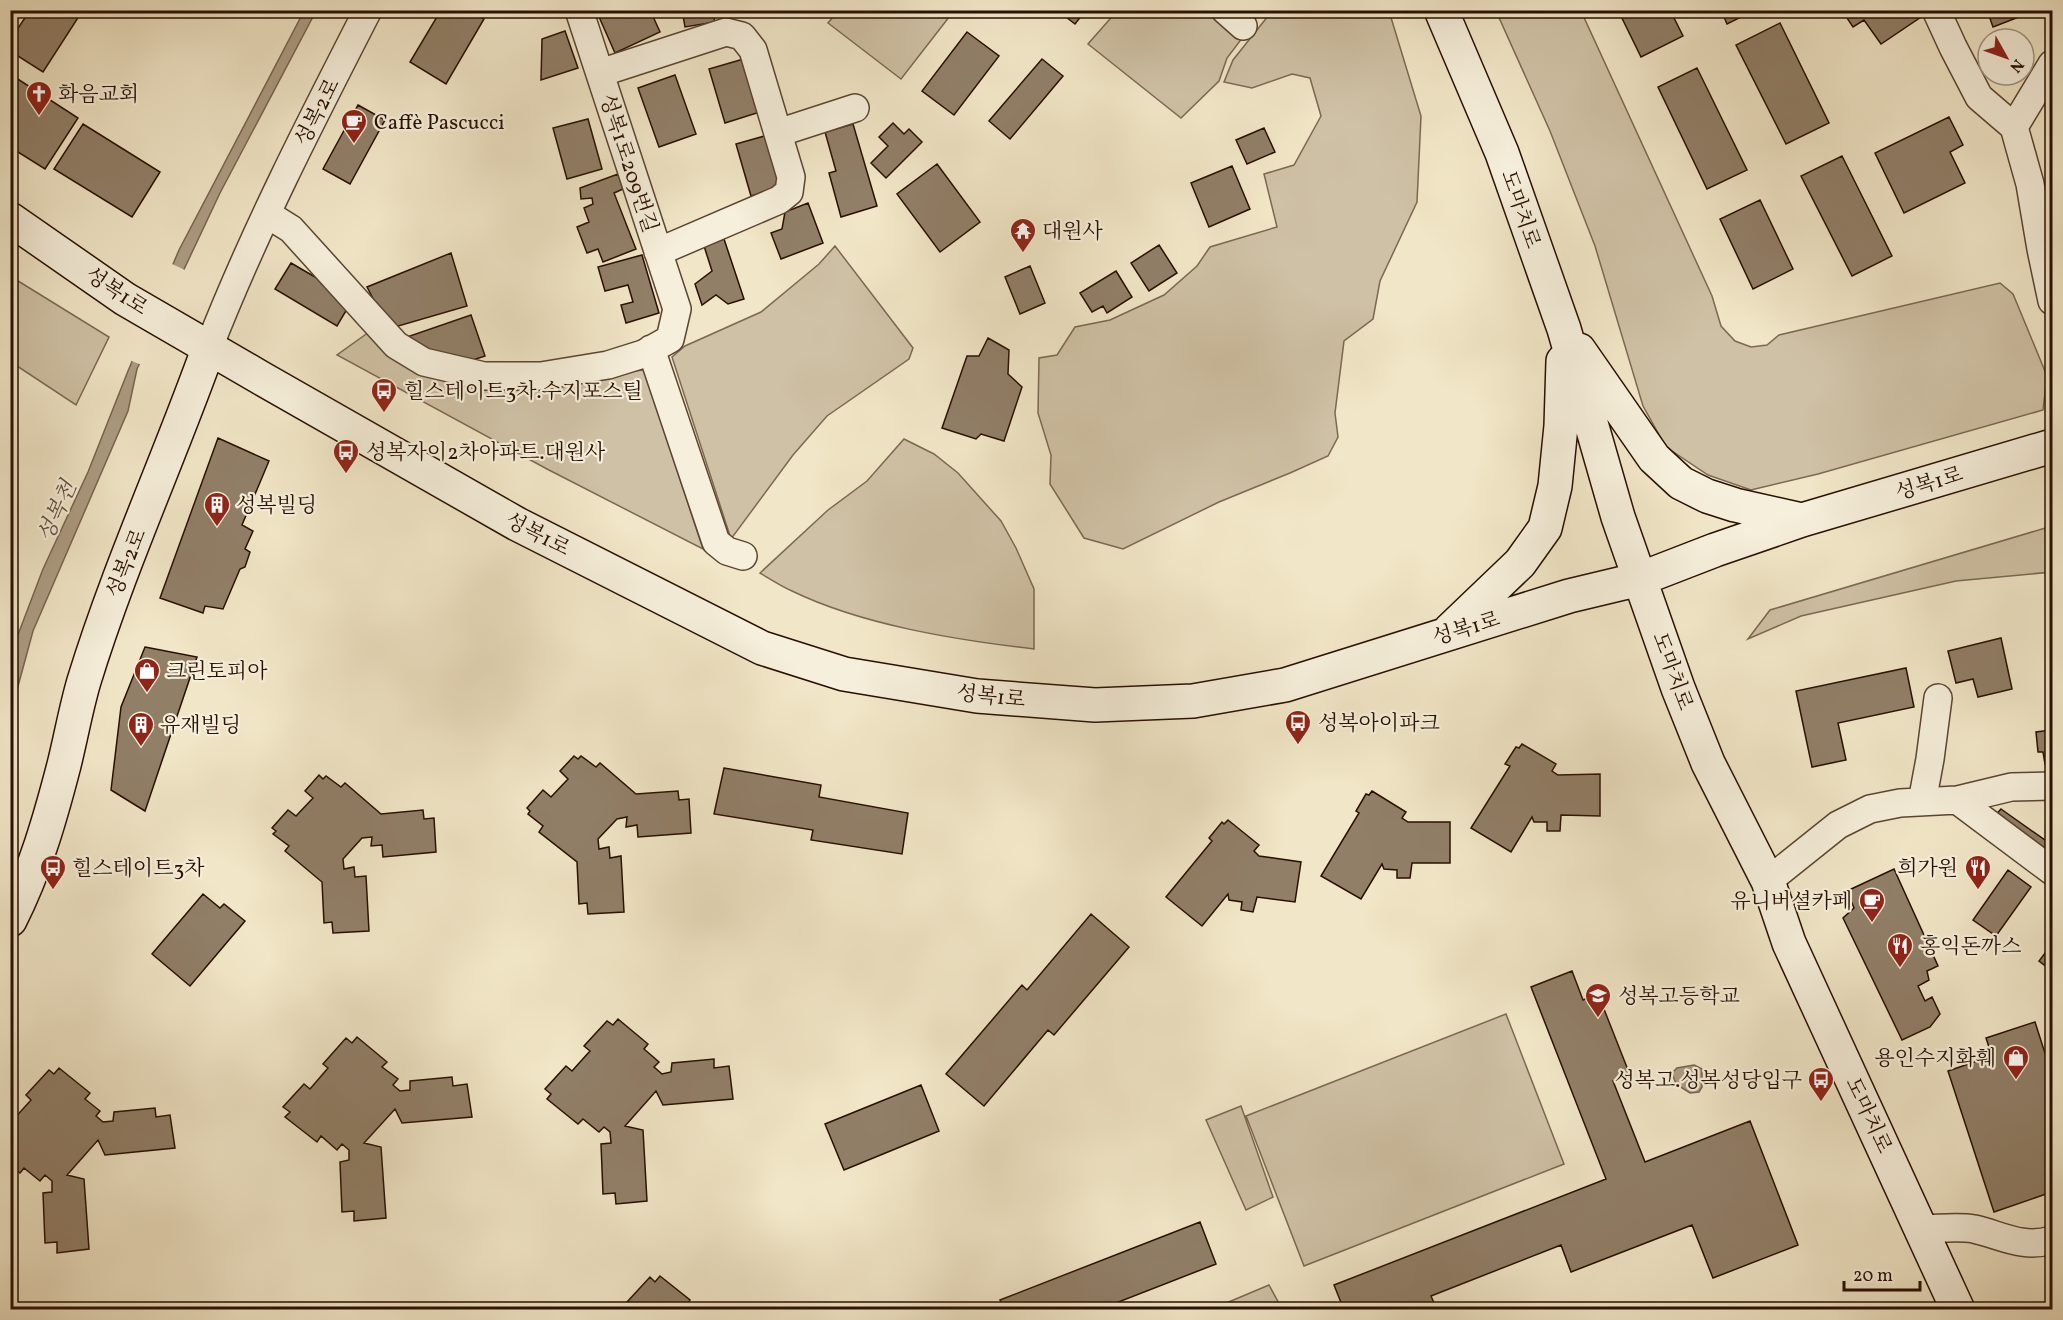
<svg xmlns="http://www.w3.org/2000/svg" width="2063" height="1320" viewBox="0 0 2063 1320" font-family="Vollkorn,'Noto Serif KR',serif">
<rect width="100%" height="100%" fill="#f1e6c7"/>
<filter id="stains"><feTurbulence type="fractalNoise" baseFrequency=".00333" numOctaves="4"/><feColorMatrix values="0 0 0 0 .2 0 0 0 0 .09 0 0 0 0 .02 0 0 0 .5 -.17"/></filter>
<radialGradient id="worn" r=".72"><stop offset=".6" stop-color="#630" stop-opacity="0"/><stop offset="1" stop-color="#630" stop-opacity=".3"/></radialGradient>
<!-- green -->
<path fill="#cfc1a5" stroke="#7c6853" stroke-width="1.5" d="M951,11L953,12L901,79L828,23L838,11Z
M1117,11H1207L1243,37L1227,58L1219,81L1181,118L1088,44Z
M1272,11H1389L1421,116L1417,202L1380,281L1373,319L1344,341L1335,413L1338,437L1328,456L1290,473L1219,502L1123,549L1084,538L1050,484L1051,455L1038,413L1039,358L1057,355L1075,327L1110,320L1164,295L1197,266L1210,247L1277,227L1264,174L1294,165L1321,116L1310,78L1292,74L1252,88L1224,82L1233,60Z
M1496,11H1581L1712,296L1721,326L1735,341L1751,347L1767,345L1779,335L2000,283L2013,294L2047,376L2043,410L1818,474L1751,490L1708,475L1666,447L1643,406L1595,246L1550,131Z
M835,246L913,348L909,359L827,416L793,455L731,539L672,357L685,346L761,312L819,264Z
M10,276L109,337L76,405L11,362Z
M369,332L481,385L559,387L595,375L644,370L703,549L547,469L337,355Z
M904,439L934,454L958,473L1001,521L1016,548L1034,589V649C956,640 862,625 792,591C781,586 770,579 760,573L828,510L867,481Z
M2052,526V572L1956,581L1801,616L1748,639L1770,610Z
M1506,1014L1564,1164L1304,1266L1246,1116Z
M1241,1106L1273,1197L1246,1210L1206,1120Z
M1269,1285L1282,1309H1212Z"/>
<!-- water -->
<path fill="#ad9d84" stroke="#786450" stroke-width="1.5" d="M304,11H316L220,193L137,369L128,411L33,631L11,712V661L16,640L43,569L88,472L128,371L179,250Z
M1694,1065L1702,1069V1087L1699,1092L1690,1093L1676,1084L1672,1073L1677,1068Z"/>
<!-- pier -->
<path fill="#f1e6c7" d="M170,263L187,271L142,365L129,360Z"/>
<!-- building -->
<path fill="#917f68" stroke="#280f01" stroke-width="1.5" d="M25,10H83L43,72L10,51V40L29,12Z
M441,10H470L484,19L446,84L410,62Z
M596,10H650L660,32L615,53Z
M682,10H712L715,22L685,27Z
M1057,10H1086L1075,24Z
M1618,10H1670L1683,36L1641,57Z
M1721,10H1755L1727,24Z
M1852,10H1916L1921,17L1881,44L1864,20L1853,27L1845,15Z
M1987,10H2037L1993,27Z
M1780,23L1829,123L1786,144L1736,45Z
M565,31L578,68L541,80L542,39Z
M967,32L999,56L954,115L922,91Z
M747,58L763,111L725,123L709,69Z
M1042,59L1063,76L1010,139L989,121Z
M1697,68L1747,170L1707,189L1658,87Z
M10,74L78,118L45,169L10,147Z
M675,75L696,134L659,147L638,88Z
M358,105L385,120L350,184L323,169Z
M1949,117L1963,145L1950,152L1965,183L1904,213L1875,153Z
M588,119L602,169L567,179L553,128Z
M893,123L904,134L909,129L922,142L886,178L871,163L888,146L879,137Z
M83,124L160,172L132,217L54,169Z
M853,124L877,206L841,217L829,173L836,171L825,132Z
M1264,128L1275,152L1247,164L1236,140Z
M768,135L782,187L751,196L736,144Z
M1842,156L1892,256L1852,276L1801,176Z
M937,164L980,222L940,252L897,194Z
M1232,166L1250,209L1209,227L1191,183Z
M618,174L623,189L614,193L636,249L603,262L598,249L587,253L577,227L589,222L584,208L593,204L592,198L581,199L580,188Z
M1760,200L1793,269L1753,289L1720,219Z
M808,203L823,243L781,259L771,233L782,229L785,212Z
M724,239L744,299L728,304L716,295L702,305L695,284L712,271L704,246Z
M1159,245L1177,273L1149,291L1131,263Z
M451,253L467,306L395,327L379,310L367,287Z
M642,255L659,313L626,323L621,305L633,302L628,285L605,291L598,267Z
M291,263L353,299L337,326L275,289Z
M1030,266L1045,303L1020,314L1005,277Z
M1116,271L1132,297L1107,313L1103,306L1092,312L1080,293Z
M471,315L485,356L461,364L404,338Z
M988,338L1009,350L1008,374L1022,387L1004,441L981,434L976,439L942,428L967,356H979Z
M218,438L269,461L242,525L253,531L245,549L250,552L245,567L240,569L223,609L205,606L203,613L160,598Z
M2001,638L2012,689L1978,697L1973,679L1956,683L1948,651Z
M145,647L197,657L145,811L111,790L121,707Z
M1906,668L1914,707L1838,723L1846,760L1812,767L1796,691Z
M2051,730L2052,763L2045,764L2043,752H2038L2036,732Z
M1522,744L1556,764L1552,771L1558,775L1600,774V816L1561,815L1560,831H1547V822H1534L1532,817L1511,852L1471,828L1510,766L1505,764L1516,747L1519,748Z
M574,756L578,759L581,756L596,767L600,763L636,794L678,791L679,800L689,799L691,833L638,837L637,825L626,827L627,817L617,819L598,839L599,849L609,847L610,858L621,856L624,912L588,914L587,903L579,904L577,862L539,832L543,826L528,814L530,811L527,808L543,790L551,797L568,779L560,771Z
M724,768L821,785L819,797L908,813L902,854L811,840L813,830L714,814Z
M319,775L323,779L326,776L341,787L345,783L381,814L423,810L424,819L434,818L436,852L383,857L382,845L371,846L372,837L362,838L343,859L344,869L354,867L355,877L366,876L369,931L333,933L332,922L324,923L322,882L285,851L289,846L273,834L276,831L272,828L288,810L296,816L313,798L305,791Z
M1372,791L1406,812L1402,818L1408,822H1450V863H1412L1410,878H1397V870L1384,869L1382,864L1361,899L1321,876L1359,813L1356,811L1366,794L1369,795Z
M2001,809L2052,845V864L1992,819Z
M1228,820L1259,845L1254,851L1259,856L1301,862L1295,902L1257,897L1253,912L1241,910L1242,902L1229,900L1228,894L1202,926L1166,897L1212,841L1209,838L1222,822L1224,824Z
M1894,869L1938,966L1927,971L1929,980L1918,986L1925,1001L1932,997L1940,1014L1930,1027L1902,1040L1843,918L1854,908L1847,891Z
M2008,870L2031,887L1996,936L1973,920Z
M203,894L220,908L224,904L245,921L190,986L152,954Z
M1091,914L1129,947L1054,1035L1048,1030L984,1106L946,1074L1022,985L1027,990Z
M1091,914L1129,947L1054,1035L1048,1030L984,1106L946,1074L1022,985L1027,990Z
M2052,944V971L2039,961Z
M1572,971L1583,1000L1598,994L1630,1075L1613,1081L1645,1162L1750,1121L1798,1245L1713,1278L1692,1225L1571,1272L1561,1245L1431,1296L1437,1310H1344L1334,1285L1606,1179L1531,987Z
M618,1019L648,1044L644,1049L659,1062L654,1067L662,1074L671,1072L672,1063L714,1059V1068L729,1066L733,1099L663,1105L656,1091L625,1126L643,1130L647,1201L616,1204L615,1193L603,1194L601,1144L611,1143L610,1132L604,1127L599,1132L583,1119L578,1124L547,1099L551,1094L545,1089L566,1066L572,1071L590,1051L584,1046L607,1021L613,1025Z
M2035,1022L2052,1075V1192L1994,1212L1948,1071L1992,1056L1986,1038Z
M357,1037L387,1062L382,1067L398,1079L393,1085L400,1091L410,1090V1081L452,1077L453,1086L467,1084L472,1117L402,1123L395,1109L364,1143L381,1147L386,1218L354,1221V1211L342,1212L340,1162L349,1160V1150L342,1144L337,1150L321,1136L317,1142L285,1117L290,1112L283,1107L304,1084L310,1089L328,1068L323,1064L346,1038L352,1043Z
M59,1068L90,1093L85,1099L100,1111L96,1116L103,1122L113,1121L114,1112L155,1108L156,1117L170,1115L175,1148L105,1155L98,1140L67,1175L84,1179L89,1249L57,1253V1242L45,1243L43,1193L52,1192V1181L45,1175L40,1181L24,1168L20,1173L10,1165V1117L13,1120L31,1100L26,1095L49,1070L54,1074Z
M921,1085L939,1131L844,1170L825,1124Z
M921,1085L939,1131L844,1170L825,1124Z
M1200,1222L1216,1264L1098,1310H1004L1000,1300Z
M660,1276L690,1300L686,1306L691,1310H630L632,1307L627,1302L650,1277L655,1282Z"/>
<g fill="none" stroke-linecap="round" stroke-linejoin="round">
<defs>
<path id="street" d="M1225,10L1243,26
M1936,10L1953,47L1979,97L2014,127L2030,184L2041,249L2052,301
M600,73L726,32L742,36L753,50L791,177L789,192L779,200L658,252
M2014,127L2052,64
M778,133L855,108
M267,214L291,229L396,345L424,362L484,376H541L608,365L643,354L670,339L677,309L579,10
M209,347C254,232 311,121 368,10
M651,349L716,542L727,551L743,556
M1957,800L2052,871
M1922,802L1930,759L1938,698
M1768,881L1838,825L1870,809L1900,803L1957,800L2011,787L2052,786
M1921,1229C1938,1229 1957,1226 1974,1229C2001,1235 2022,1249 2052,1240"/>
<path id="secondary" d="M1441,10L1502,153L1564,329L1618,517L1678,688L1708,763L1768,881L1789,943L1958,1310
M10,219L125,299L261,378L517,524L762,648L844,674L977,696L1095,705L1193,701L1285,685L1569,596L1640,579L1715,550L1802,520L2052,446
M1579,350L1654,458L1681,483L1707,496L1735,505L1802,520
M1450,630L1520,563L1545,528L1555,486L1561,426L1563,361
M10,920C35,871 50,819 64,765C71,737 76,708 84,681C119,567 169,459 209,347"/>
</defs>
<!-- street casing -->
<use href="#street" stroke="#5a4532" stroke-width="30"/>
<!-- secondary casing -->
<use href="#secondary" stroke="#280f01" stroke-width="36"/>
<!-- street -->
<use href="#street" stroke="#f6efdb" stroke-width="27"/>
<!-- secondary -->
<use href="#secondary" stroke="#f6efdb" stroke-width="33"/>
</g>
<!-- icons -->
<defs>
<symbol id="church-pin" viewBox="-11 -11 22 30"><path d="M0 17L-7.5 6A9.5 9.5 0 1 1 7.5 6Z" fill="#8f2418" stroke="#f6efdb"/><path d="M-1.2-6h2.4v3.5h3.3v2.4h-3.3V6h-2.4V-.1h-3.3v-2.4h3.3Z" fill="#fff"/></symbol>
<symbol id="cafe-pin" viewBox="-11 -11 22 30"><path d="M0 17L-7.5 6A9.5 9.5 0 1 1 7.5 6Z" fill="#8f2418" stroke="#f6efdb"/><path d="M-5.5-4.5H6V0H3Q3 3.5 0 3.5H-2.5Q-5.5 3.5-5.5 0ZM3-3.2v2h1.7v-2ZM-6 4.5H4V6H-6Z" fill="#fff"/></symbol>
<symbol id="temple-pin" viewBox="-11 -11 22 30"><path d="M0 17L-7.5 6A9.5 9.5 0 1 1 7.5 6Z" fill="#8f2418" stroke="#f6efdb"/><path d="M0-6L5-2H3V0L6.5 2.5H4V6H1.5V3h-3V6H-4V2.5H-6.5L-3 0V-2H-5Z" fill="#fff"/></symbol>
<symbol id="bus-pin" viewBox="-11 -11 22 30"><path d="M0 17L-7.5 6A9.5 9.5 0 1 1 7.5 6Z" fill="#8f2418" stroke="#f6efdb"/><path d="M-5-6H5V4H4V6H2V4H-2V6H-4V4H-5ZM-3.5-4V0h7V-4ZM-3.5 1.2v1.5H-2V1.2ZM2 1.2v1.5H3.5V1.2Z" fill="#fff"/></symbol>
<symbol id="building-pin" viewBox="-11 -11 22 30"><path d="M0 17L-7.5 6A9.5 9.5 0 1 1 7.5 6Z" fill="#8f2418" stroke="#f6efdb"/><path d="M-4-6H4V6H1V3H-1V6H-4ZM-2.5-4.3h1.7v1.8h-1.7ZM.8-4.3h1.7v1.8H.8ZM-2.5-1h1.7V.8h-1.7ZM.8-1h1.7V.8H.8Z" fill="#fff"/></symbol>
<symbol id="shop-pin" viewBox="-11 -11 22 30"><path d="M0 17L-7.5 6A9.5 9.5 0 1 1 7.5 6Z" fill="#8f2418" stroke="#f6efdb"/><path d="M-5-2.5h2.3a2.7 3.5 0 0 1 5.4 0H5L5.5 6h-11ZM-1.5-2.5h3a1.5 2.3 0 0 0-3 0Z" fill="#fff"/></symbol>
<symbol id="restaurant-pin" viewBox="-11 -11 22 30"><path d="M0 17L-7.5 6A9.5 9.5 0 1 1 7.5 6Z" fill="#8f2418" stroke="#f6efdb"/><path d="M-5-6h1v4h1v-4h1v4h1v-4h1v5L-1.5 .5V6h-2V.5L-5-1ZM5-6V6H3V1.5H1.5Q1.5-4 5-6Z" fill="#fff"/></symbol>
<symbol id="school-pin" viewBox="-11 -11 22 30"><path d="M0 17L-7.5 6A9.5 9.5 0 1 1 7.5 6Z" fill="#8f2418" stroke="#f6efdb"/><path d="M0-5L7-2L0 1L-7-2ZM-4 1L0 2.5L4 1V4Q0 6-4 4Z" fill="#fff"/></symbol>
</defs>
<g fill-rule="evenodd">
<use href="#church-pin" x="24" y="79" width="30" height="40"/>
<use href="#cafe-pin" x="339" y="107" width="30" height="40"/>
<use href="#temple-pin" x="1008" y="216" width="30" height="40"/>
<use href="#bus-pin" x="369" y="376" width="30" height="40"/>
<use href="#bus-pin" x="331" y="437" width="30" height="40"/>
<use href="#building-pin" x="202" y="490" width="30" height="40"/>
<use href="#shop-pin" x="132" y="656" width="30" height="40"/>
<use href="#bus-pin" x="1283" y="708" width="30" height="40"/>
<use href="#building-pin" x="126" y="710" width="30" height="40"/>
<use href="#bus-pin" x="38" y="853" width="30" height="40"/>
<use href="#restaurant-pin" x="1963" y="853" width="30" height="40"/>
<use href="#cafe-pin" x="1857" y="886" width="30" height="40"/>
<use href="#restaurant-pin" x="1885" y="931" width="30" height="40"/>
<use href="#school-pin" x="1583" y="981" width="30" height="40"/>
<use href="#shop-pin" x="2001" y="1043" width="30" height="40"/>
<use href="#bus-pin" x="1806" y="1065" width="30" height="40"/>
</g>
<g text-anchor="middle" stroke-width="4.5" stroke-linejoin="round" paint-order="stroke">
<!-- poi labels -->
<g font-size="21" fill="#280f01" stroke="#f6efdb" text-anchor="start">
<text x="58" y="101">화음교회</text>
<text x="374" y="129">Caffè Pascucci</text>
<text x="1042" y="238">대원사</text>
<text x="404" y="398">힐스테이트3차.수지포스틸</text>
<text x="366" y="459">성복자이2차아파트.대원사</text>
<text x="236" y="512">성복빌딩</text>
<text x="166" y="678">크린토피아</text>
<text x="1318" y="730">성복아이파크</text>
<text x="160" y="732">유재빌딩</text>
<text x="72" y="875">힐스테이트3차</text>
<text x="1958" y="875" text-anchor="end">희가원</text>
<text x="1852" y="908" text-anchor="end">유니버셜카페</text>
<text x="1920" y="953">홍익돈까스</text>
<text x="1618" y="1003">성복고등학교</text>
<text x="1996" y="1065" text-anchor="end">용인수지화훼</text>
<text x="1802" y="1087" text-anchor="end">성복고.성복성당입구</text>
</g>
<!-- street labels -->
<g font-size="21" fill="#280f01" stroke="#f6efdb">
<text transform="translate(317 112) rotate(-63)" y="7">성복2로</text>
<text transform="translate(629 163) rotate(72)" y="7">성복1로209번길</text>
<text transform="translate(1521 209) rotate(71)" y="7">도마치로</text>
<text transform="translate(117 291) rotate(33)" y="7">성복1로</text>
<text transform="translate(1929 483) rotate(-17)" y="7">성복1로</text>
<text transform="translate(538 534) rotate(27)" y="7">성복1로</text>
<text transform="translate(126 563) rotate(-68)" y="7">성복2로</text>
<text transform="translate(1466 628) rotate(-17)" y="7">성복1로</text>
<text transform="translate(1673 671) rotate(70)" y="7">도마치로</text>
<text transform="translate(991 696) rotate(6)" y="7">성복1로</text>
<text transform="translate(1869 1115) rotate(65)" y="7">도마치로</text>
</g>
<!-- water labels -->
<g font-size="22" font-style="italic" fill="#644f3c" stroke="#f6efdb">
<text transform="translate(56 511) rotate(-66)" y="8">성복천</text>
</g>
</g>
<!-- margin -->
<rect width="2063" height="1320" fill="none" stroke="#f1e6c7" stroke-width="36"/>
<rect x="12" y="12" width="2039" height="1296" fill="none" stroke="#280f01" stroke-width="3"/>
<rect x="18" y="18" width="2027" height="1284" fill="none" stroke="#280f01" stroke-width="1.5"/>
<!-- north arrow -->
<g transform="translate(2006 57) rotate(130)"><circle r="28" fill="#f6efdb" stroke="#a49584" stroke-width="1.5"/>
<path d="M0-4.5L10 22L0 15L-10 22Z" fill="#8f2418"/>
<text y="-9" font-size="16" font-weight="bold" text-anchor="middle" fill="#280f01">N</text>
</g>
<!-- scale -->
<path d="M1844 1281v9h76v-9" fill="none" stroke="#280f01" stroke-width="3"/>
<text x="1853" y="1281" font-size="18" fill="#280f01" stroke="#f6efdb" stroke-width="4.5" paint-order="stroke">20 m</text>
<rect width="100%" height="100%" filter="url(#stains)"/>
<rect width="100%" height="100%" fill="url(#worn)"/>
</svg>
